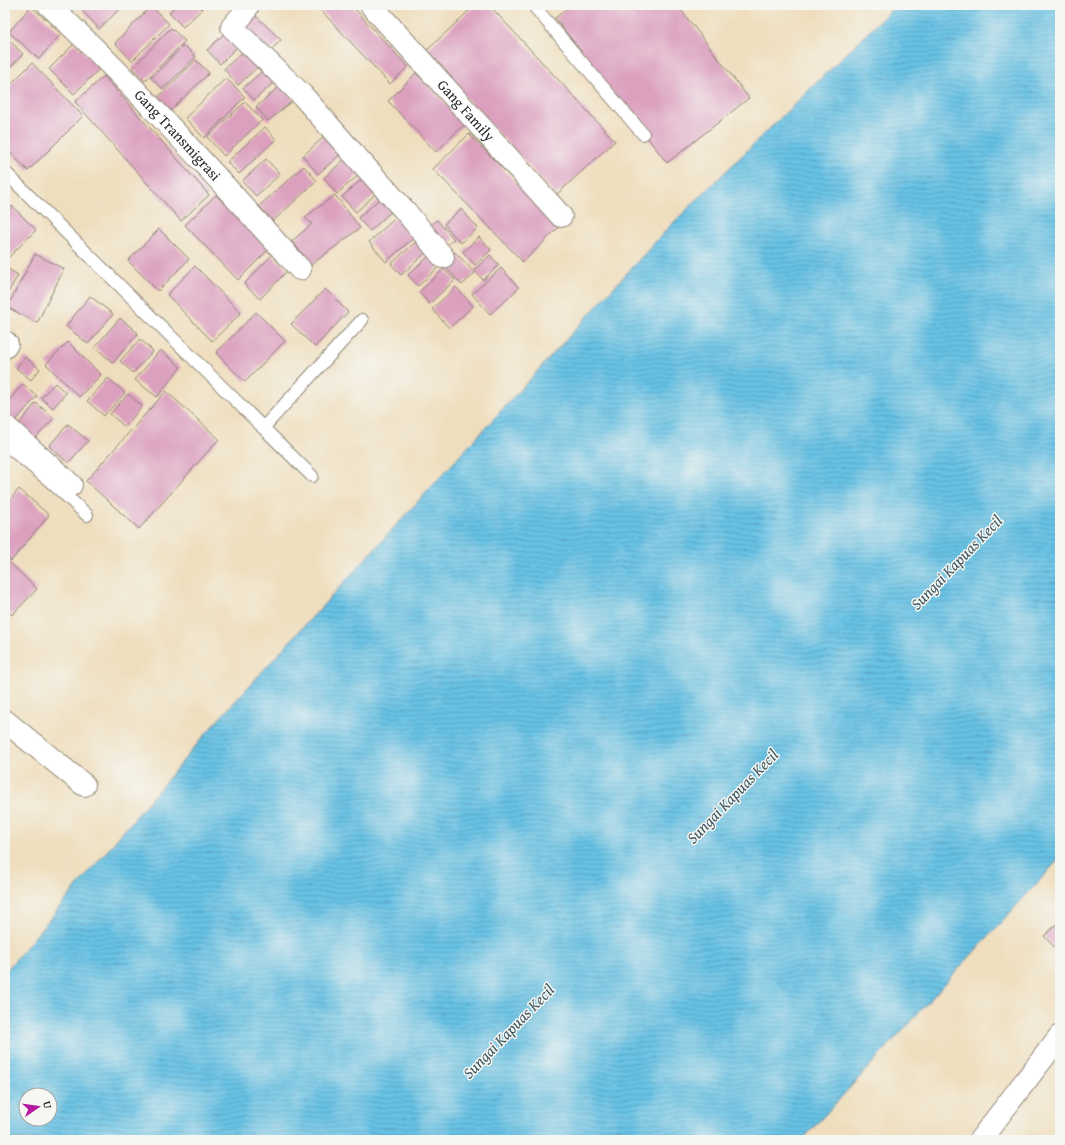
<svg xmlns="http://www.w3.org/2000/svg" width="1065" height="1145" viewBox="0 0 1065 1145" font-family="'Gentium Book Plus',serif">
<defs>
<pattern id="water-rules" width="6" height="5" patternUnits="userSpaceOnUse"><rect width="6" height="5" fill="#68c2e5"/><path d="M0 2.5h6" fill="none" stroke="#569eba"/></pattern>
</defs>
<rect width="100%" height="100%" fill="#f6f6f2"/>
<filter id="ink" filterUnits="userSpaceOnUse"><feTurbulence type="fractalNoise" baseFrequency=".025" numOctaves="2"/><feDisplacementMap in="SourceGraphic" scale="8" xChannelSelector="R" yChannelSelector="G"/><feConvolveMatrix kernelMatrix="1 2 1 2 8 2 1 2 1" color-interpolation-filters="sRGB"/></filter>
<filter id="wash" filterUnits="userSpaceOnUse"><feTurbulence type="fractalNoise" baseFrequency=".012" numOctaves="4" result="noise"/><feDisplacementMap in="SourceGraphic" scale="16" xChannelSelector="R" yChannelSelector="G"/><feGaussianBlur stdDeviation="0.9" result="paint"/><feColorMatrix in="noise" values="0 0 0 0 0 0 0 0 0 0 0 0 0 0 0 0 0 1.4 0 .05"/><feComposite in="paint" operator="in"/></filter>
<g filter="url(#wash)">
<rect width="100%" height="100%" fill="#efdebd"/>
<!-- water -->
<path fill="url(#water-rules)" stroke="#4a7688" fill-rule="evenodd" d="M896,5H1060V858L802,1140H5V972L209,730L670,226ZM26,1095H50V1119H26Z"/>
<g id="blocks">
<!-- building -->
<path fill="#dca0bf" d="M88,5H124L99,29L82,10Z
M176,5H198L202,9L183,27L169,13Z
M316,5H351L408,67L390,84Z
M475,5H489L615,141L556,195L424,53Z
M571,5H677L749,98L667,163L555,18Z
M31,6L61,34L39,59L9,32Z
M151,6L169,24L132,61L115,43Z
M254,14L281,40L266,55L240,30Z
M171,28L185,41L145,81L132,68Z
M226,32L238,46L220,64L207,50Z
M5,36L23,54L5,73Z
M75,43L100,68L74,94L49,69Z
M184,45L196,57L163,89L151,78Z
M247,48L261,64L238,85L224,69Z
M196,60L209,73L169,112L156,99Z
M32,63L83,116L28,171L5,147V90Z
M266,68L276,81L254,100L243,88Z
M416,73L465,124L436,152L388,101Z
M104,76L209,195L181,221L75,102Z
M226,78L245,97L204,138L185,118Z
M281,85L294,100L268,121L256,107Z
M245,102L262,120L224,156L207,137Z
M265,127L276,139L239,174L227,162Z
M328,133L344,151L318,174L303,156Z
M469,134L559,227L523,262L433,169Z
M349,155L363,171L337,194L324,178Z
M266,159L280,174L256,196L242,181Z
M304,166L317,181L273,221L259,206Z
M368,174L381,189L356,212L342,197Z
M216,195L269,249L238,280L185,225Z
M335,195L360,228L311,265L292,241L312,224L305,217Z
M384,195L395,208L370,231L358,218Z
M12,206L36,230L6,260L5,258V214Z
M461,209L478,228L461,243L444,224Z
M402,212L420,232L386,262L369,242Z
M437,220L454,239L441,250L424,231Z
M159,229L189,259L158,291L128,261Z
M479,237L491,250L475,265L463,252Z
M420,238L430,249L401,275L391,264Z
M455,252L475,273L462,285L442,263Z
M432,253L442,264L418,286L408,275Z
M35,254L64,269L37,323L7,307Z
M272,255L288,270L260,299L244,284Z
M490,255L499,265L483,280L474,270Z
M195,266L241,313L212,341L167,295Z
M5,267L18,275L5,298Z
M501,268L519,288L490,314L472,294Z
M444,269L455,280L429,304L419,292Z
M456,287L473,306L449,328L432,309Z
M325,289L348,312L315,347L291,324Z
M90,296L113,314L88,344L66,326Z
M256,312L285,341L245,382L216,353Z
M120,318L138,333L113,363L95,347Z
M140,339L153,351L133,373L120,361Z
M68,342L101,375L79,397L46,364Z
M160,350L181,367L157,397L135,380Z
M25,357L40,369L31,380L16,368Z
M108,378L125,393L104,416L87,401Z
M55,383L66,393L53,408L41,398Z
M23,384L37,396L13,424L5,418V405Z
M166,391L219,439L139,529L86,481Z
M128,394L142,406L125,427L110,414Z
M36,403L54,418L34,440L17,426Z
M68,424L88,441L68,463L49,446Z
M19,489L49,515L11,561L5,556V505Z
M5,558L37,589L12,615L5,608Z
M1060,921V953L1044,936Z"/>
</g>
</g>
<g filter="url(#ink)">
<use href="#blocks" fill-opacity="0" stroke="#8d8474" stroke-width="1"/>
<g fill="none" stroke-linecap="round" stroke-linejoin="round">
<defs>
<path id="service" d="M533,5L643,134
M5,172L312,476
M263,428L362,320
M5,444L50,481L87,515"/>
<g id="minor">
<path id="s1" d="M49,5C138,88 219,180 300,269"/>
<path d="M248,5L245,12L232,27L302,95L352,152L406,212L443,257"/>
<path id="s2" d="M371,5L561,216"/>
<path d="M5,342L7,344L5,347"/>
<path d="M5,426L71,485"/>
<path d="M5,721L84,785"/>
<path d="M980,1140L1060,1036"/>
</g>
</defs>
<!-- service casing -->
<use href="#service" stroke="#8d8474" stroke-width="14"/>
<!-- minor casing -->
<use href="#minor" stroke="#8d8474" stroke-width="24"/>
<!-- service -->
<use href="#service" stroke="#fff" stroke-width="12"/>
<!-- minor -->
<use href="#minor" stroke="#fff" stroke-width="22"/>
</g>
</g>
<g text-anchor="middle" stroke-width="3" stroke-linejoin="round" paint-order="stroke">
<!-- street labels -->
<g font-size="15" fill="#2b2b2b" stroke="#f6f6f2">
<text dy="5" stroke="none"><textPath href="#s2" startOffset="142">Gang Family</textPath></text>
<text dy="5" stroke="none"><textPath href="#s1" startOffset="183">Gang Transmigrasi</textPath></text>
</g>
<!-- water labels -->
<g font-size="16" font-style="italic" fill="#3d5863" stroke="#f6f6f2">
<text transform="translate(956 562) rotate(-46)" y="6">Sungai Kapuas Kecil</text>
<text transform="translate(732 796) rotate(-46)" y="6">Sungai Kapuas Kecil</text>
<text transform="translate(508 1031) rotate(-46)" y="6">Sungai Kapuas Kecil</text>
</g>
</g>
<!-- margin -->
<rect width="1065" height="1145" fill="none" stroke="#f6f6f2" stroke-width="20"/>
<!-- north arrow -->
<g transform="translate(38 1107) rotate(77)"><circle r="19" fill="#f6f6f2" stroke="#a5a5a2"/>
<path d="M0-3L7 15L0 10L-7 15Z" fill="#b5179e"/>
<text y="-6" font-size="11" font-weight="bold" text-anchor="middle" fill="#2b2b2b">U</text>
</g>
</svg>
